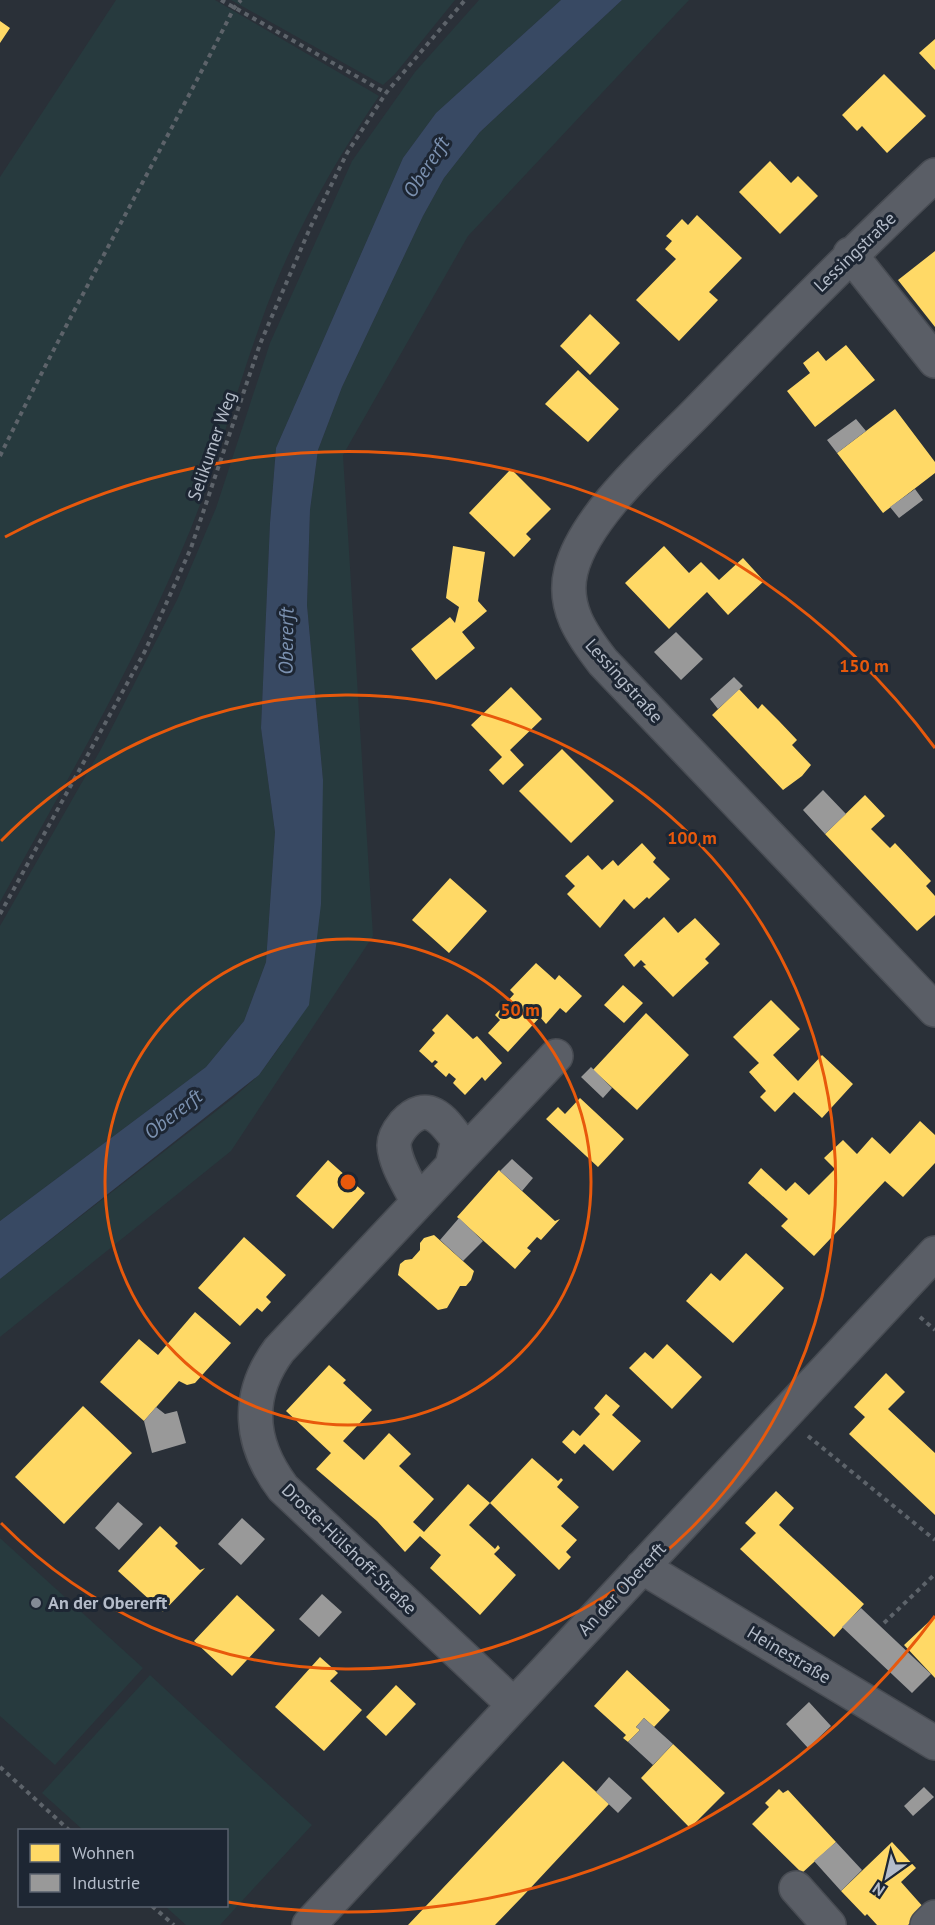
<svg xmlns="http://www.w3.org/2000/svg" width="935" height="1925" viewBox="0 0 935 1925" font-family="'PT Sans',sans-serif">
<rect width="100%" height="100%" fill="#2a3038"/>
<!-- green -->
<path fill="#273a3e" d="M116,0H215L379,96C331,167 288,244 260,325C233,400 213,479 181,552C130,673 63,787 0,902V177Z
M231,0H455L395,74L383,85Z
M479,0H561L436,113L403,158L276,448L270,523L261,728L275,832L266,962L244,1021L206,1067L0,1221V926L101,749L177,600L216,508L270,343L352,161L415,72Z
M622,0H689L468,236L343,455L373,936L231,1151L0,1337V1279L233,1098L259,1075L281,1045L323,780L307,605L310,510L318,450L342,387L423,216L444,178L480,132Z
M0,1538L143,1668L55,1765L0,1716Z
M150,1675L312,1825L220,1925H186L165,1906H226V1830H83L42,1793Z"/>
<!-- water -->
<path fill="#384963" d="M561,0H622L480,132L444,178L423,216L342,387L318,450L310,510L307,605L323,780L321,904L309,1005L259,1075L0,1279V1221L206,1067L244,1021L266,962L275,832L261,728L270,523L276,448L403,158L436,113Z"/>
<!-- homes -->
<path fill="#ffd966" d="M0,21L10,28L0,43Z
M935,39V70L919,53Z
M884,74L926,116L887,153L862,126L857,131L842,115Z
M770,161L791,183L798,176L818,196L780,234L739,192Z
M697,215L742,258L709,292L718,300L679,341L636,300L676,259L665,249L672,241L666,236L682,219L688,225Z
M935,251V327L898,280Z
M590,314L620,343L590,375L560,346Z
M846,345L875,380L815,427L787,391L810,373L803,363L818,351L826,361Z
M578,370L619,409L588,442L545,404Z
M895,409L935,462V473L883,513L837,453Z
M511,469L551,509L526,534L531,539L514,557L469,513Z
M453,546L485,552L478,601L487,611L462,632L475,648L436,680L411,649L450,617L455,623L459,607L446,598Z
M664,546L689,573L701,562L719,580L743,558L764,581L728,615L707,592L669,629L625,583Z
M511,687L542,719L510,750L524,765L503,785L489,770L502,757L471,725Z
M739,689L758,709L762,704L779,721L797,740L792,745L811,765L802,776L783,790L712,715Z
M562,749L614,801L571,843L519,791Z
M865,795L885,816L871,829L890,848L895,843L931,881L926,886L935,896V915L917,931L825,834Z
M642,843L656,858L653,862L670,879L649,899L647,897L634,909L624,899L600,928L567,894L575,886L565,876L588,855L602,870L613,860L618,866Z
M450,878L487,911L449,953L412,920Z
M664,917L678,933L695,918L720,944L705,959L709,963L673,997L643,966L646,965L641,960L634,967L624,955Z
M536,963L555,980L559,975L582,996L566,1013L560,1008L546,1024L540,1017L508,1052L488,1033L500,1020L495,1015L514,994L510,990Z
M623,985L643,1003L624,1023L604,1005Z
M771,1000L800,1029L773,1055L798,1081L822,1055L853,1084L822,1118L794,1092L775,1112L760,1097L766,1091L749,1072L759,1063L733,1037Z
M646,1013L689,1055L637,1110L593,1070Z
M447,1014L473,1039L477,1036L502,1063L485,1081L482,1077L465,1095L453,1083L456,1079L449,1073L446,1077L434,1066L438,1062L435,1060L432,1063L419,1051L435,1033L432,1030Z
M580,1098L624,1139L598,1167L546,1119L558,1107L565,1114Z
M920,1121L935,1135V1163L903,1197L885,1181L814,1256L781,1226L788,1219L748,1183L761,1168L786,1191L795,1182L809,1195L835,1169L824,1158L843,1140L857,1154L872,1137L890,1154Z
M328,1160L365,1193L333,1229L296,1196Z
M499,1170L555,1221L560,1219L541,1240L537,1237L527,1248L531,1251L515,1269L457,1217Z
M434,1235L474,1271L471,1280L466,1286H460L447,1308L438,1310L398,1275L400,1264L405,1260L412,1259L420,1250V1243L424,1238Z
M244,1237L286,1275L266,1297L271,1302L262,1312L257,1308L240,1326L198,1288Z
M746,1253L784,1288L733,1343L686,1301L711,1273L720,1281Z
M195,1312L231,1343L195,1383L187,1385L179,1381L144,1421L100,1382L139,1339L158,1355Z
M667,1344L702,1377L672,1409L629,1368L645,1352L653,1359Z
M329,1365L346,1380L343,1383L372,1410L343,1441L364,1460L389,1433L411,1454L399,1466L434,1499L413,1522L424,1532L468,1484L490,1503L469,1525L495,1549L498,1545L500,1548L494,1554L516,1575L480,1615L430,1568L441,1555L420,1536L405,1552L377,1521L316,1469L331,1453L286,1411Z
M886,1373L905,1392L888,1409L935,1453V1515L849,1434L865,1417L854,1407Z
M606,1394L620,1406L612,1415L641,1441L613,1471L584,1444L575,1454L562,1442L573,1430L580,1436L600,1414L594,1408Z
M83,1406L132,1453L64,1524L15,1477Z
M532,1458L558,1481L561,1478L563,1480L557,1487L579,1507L561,1526L577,1540L566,1552L571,1557L559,1570L490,1503Z
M776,1491L794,1508L779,1525L864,1604L834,1637L740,1549L756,1533L745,1523Z
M160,1526L178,1543L175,1546L200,1570L205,1568L163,1612L118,1571Z
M237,1595L275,1630L232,1676L194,1641Z
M935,1616V1678L904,1645Z
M320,1657L338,1673L330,1681L362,1710L324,1751L275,1707Z
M627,1670L670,1710L654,1727L644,1718L636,1727L640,1730L628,1742L623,1738L626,1735L594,1706Z
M396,1685L416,1704L386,1736L366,1717Z
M673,1744L725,1793L690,1828L641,1778Z
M563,1761L609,1804L523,1896L495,1925H408Z
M779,1789L783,1793L788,1790L836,1842L802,1873L752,1824L769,1807L765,1803Z
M892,1842L916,1868L901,1882L925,1909L908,1925H877L867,1914L865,1916L841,1891Z"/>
<!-- industry -->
<path fill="#999" d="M856,419L866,431L837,453L827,440Z
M915,489L923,500L899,518L890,507Z
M676,632L703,659L681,680L654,652Z
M734,677L743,686L718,709L710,699Z
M823,790L846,814L825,834L803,810Z
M591,1067L612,1088L603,1098L581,1077Z
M512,1159L533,1178L522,1191L500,1171Z
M459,1218L483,1241L463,1261L440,1240Z
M156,1407L165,1414L177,1411L186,1443L152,1453L144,1421Z
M118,1502L143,1524L119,1550L95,1528Z
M242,1518L265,1539L241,1565L218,1544Z
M322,1594L342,1612L319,1637L299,1619Z
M861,1608L931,1674L912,1693L842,1627Z
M809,1702L831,1726L808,1748L786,1724Z
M644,1718L673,1744L653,1765L628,1742L640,1730L636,1727Z
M609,1777L632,1798L618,1813L596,1792Z
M924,1787L934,1797L913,1816L904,1806Z
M836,1842L862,1870L841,1891L814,1861Z"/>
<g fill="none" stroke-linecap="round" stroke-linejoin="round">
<defs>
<path id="minor" d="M935,175C855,250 779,328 703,406C662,449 585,514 571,571C562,607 582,635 603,662L935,1010
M850,254L935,361
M452,1166L556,1056
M417,1201C409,1184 395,1164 394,1145C394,1137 399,1130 404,1124C427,1099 443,1119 458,1140L452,1166L279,1350C245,1396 249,1443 283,1488L514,1705
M642,1567L935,1743
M796,1888L829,1925
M309,1925L935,1253
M927,1925L935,1917"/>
</defs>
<!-- minor casing -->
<use href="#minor" stroke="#484c53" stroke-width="36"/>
<!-- path -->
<path stroke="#5d636a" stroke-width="4" stroke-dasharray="4.5 4.5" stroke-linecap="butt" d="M221,0L386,93
M0,456C74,305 158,158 234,8L241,0
M0,914L145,651L191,548L260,344L310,228L347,153L386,93L465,0
M920,1317L935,1330
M808,1436L935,1540
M884,1623L935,1574
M0,1767L69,1830
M152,1906L174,1925"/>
<!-- minor -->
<use href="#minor" stroke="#5a5e66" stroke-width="33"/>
</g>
<!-- distance rings -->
<g fill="none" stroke="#e8590c" stroke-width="3">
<circle cx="348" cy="1182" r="243"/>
<path d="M1 841A487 487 0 1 1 1 1523"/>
<path d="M935 1616A730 730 0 0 1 228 1902M5 537A730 730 0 0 1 935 748"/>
</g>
<!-- markers -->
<circle fill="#848b96" stroke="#1d2633" stroke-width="2" cx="36" cy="1603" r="6"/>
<g text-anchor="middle" stroke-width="6" stroke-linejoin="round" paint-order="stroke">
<!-- street labels -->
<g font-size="18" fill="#b4bcc9" stroke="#1d2633">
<text transform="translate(855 252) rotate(-44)" y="6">Lessingstraße</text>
<text transform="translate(212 446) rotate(-71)" y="6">Selikumer Weg</text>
<text transform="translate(624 681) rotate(48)" y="6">Lessingstraße</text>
<text transform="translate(349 1549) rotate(44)" y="6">Droste-Hülshoff-Straße</text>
<text transform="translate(622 1589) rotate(-47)" y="6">An der Obererft</text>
<text transform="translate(789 1655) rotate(31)" y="6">Heinestraße</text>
</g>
<!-- poi labels -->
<g font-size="18" font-weight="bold" fill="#b4bcc9" stroke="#1d2633" text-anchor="start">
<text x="48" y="1609">An der Obererft</text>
</g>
<!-- water labels -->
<g font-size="20" font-style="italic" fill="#7c92b1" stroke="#1d2633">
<text transform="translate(426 167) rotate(-57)" y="7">Obererft</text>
<text transform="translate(286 641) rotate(-89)" y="7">Obererft</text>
<text transform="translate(173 1114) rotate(-38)" y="7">Obererft</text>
</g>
</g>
<circle cx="348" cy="1182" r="9" fill="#e8590c" stroke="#1d2633" stroke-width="3"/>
<g font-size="18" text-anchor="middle" font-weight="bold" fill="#e8590c" stroke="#1d2633" stroke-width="6" stroke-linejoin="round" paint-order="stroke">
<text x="864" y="672">150 m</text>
<text x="692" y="844">100 m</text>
<text x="520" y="1016">50 m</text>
</g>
<!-- legend -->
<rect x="18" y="1829" width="210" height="78" fill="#1d2633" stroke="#59626f" stroke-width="1.5"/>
<rect x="30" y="1844" width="30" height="18" fill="#ffd966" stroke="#59626f" stroke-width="1.5"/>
<text x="72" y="1859" font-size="18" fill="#b4bcc9">Wohnen</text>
<rect x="30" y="1874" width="30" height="18" fill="#999999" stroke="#59626f" stroke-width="1.5"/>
<text x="72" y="1889" font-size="18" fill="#b4bcc9">Industrie</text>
<!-- north arrow -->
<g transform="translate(887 1877) rotate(214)" stroke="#1d2633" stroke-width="4.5" paint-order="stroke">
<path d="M0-4.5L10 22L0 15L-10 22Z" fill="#b4bcc9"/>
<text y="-9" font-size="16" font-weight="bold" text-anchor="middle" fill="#b4bcc9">N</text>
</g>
</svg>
